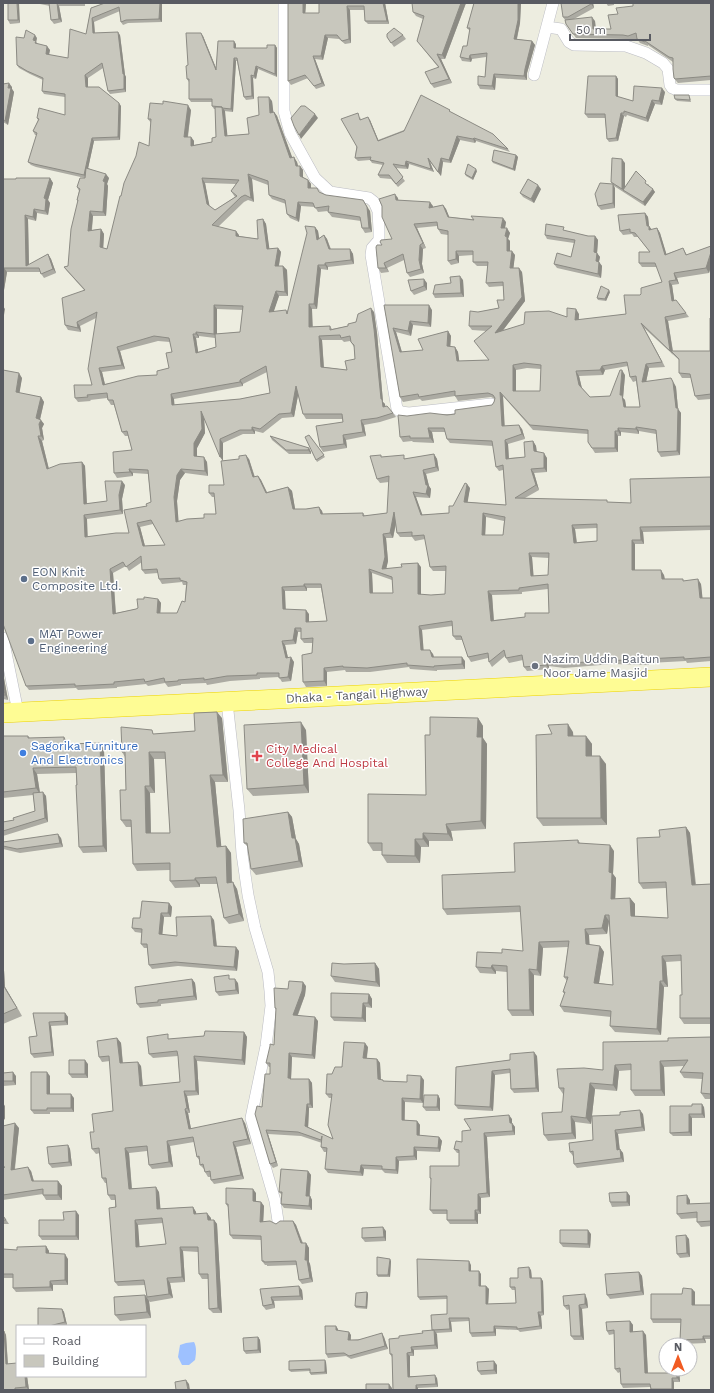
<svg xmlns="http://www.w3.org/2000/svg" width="714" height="1393" viewBox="0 0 714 1393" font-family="'Work Sans',sans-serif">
<rect width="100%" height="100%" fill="#edede0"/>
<!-- water -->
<path fill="#9ec1ff" d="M194,1342C197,1347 196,1355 195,1360L189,1365H182L178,1357L180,1345L186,1343Z"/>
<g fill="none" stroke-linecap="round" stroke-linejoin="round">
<defs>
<path id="minor" d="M284,3V111L290,133L315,178L330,192L369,198L374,202L378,211L379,230V240L372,248L371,255L397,409L401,412L409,413L491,404
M547,27L561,29L569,42L574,45L626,46L646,53L663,63L668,69L670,85L672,88L677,90H711
M534,75L553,3
M3,638L18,712
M227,702L239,810L242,854L248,895L255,928L268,972L270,991L271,1006L266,1046L251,1118L275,1201L278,1221"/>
<path id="trunk" d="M3,713L711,677"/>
</defs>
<!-- minor casing -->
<use href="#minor" stroke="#bbbcc3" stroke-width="12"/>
<!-- trunk casing -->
<use href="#trunk" stroke="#edd200" stroke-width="20"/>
<!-- minor -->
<use href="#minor" stroke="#fff" stroke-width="11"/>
<!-- trunk -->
<use href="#trunk" stroke="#fefc94" stroke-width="19"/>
</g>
<!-- wall -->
<path fill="#acaba3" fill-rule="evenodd" d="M8,3L20,23L10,24L8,20Z
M35,3H85V6H59L62,22L54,24L51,20L50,6Z
M105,3H162V22L128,23L123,25L121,22L120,11L94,22L95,33L120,35L125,75L126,77V92L110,94L108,91L103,68L88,78V87L121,106L120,140L94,141L88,168L109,178L107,184L108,186L106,216H93L92,230L101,229L104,234L103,248L107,249L121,196L149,146L151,123L148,119L191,110L188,137H191L194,141V145L212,142L216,137L215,109H214L212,106V102H191L189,99V82L187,79L188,65L203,36L216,68L236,44V48H267L275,45L277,48V77L258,69L256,79L253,78L254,99L246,100L244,97L237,61H236L233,112L224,111L227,136L249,134L259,115L272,101L273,112H274L277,116L292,158L297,162L298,166H300L303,170V177L308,180L311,184V188L320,193L370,211L372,232L365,233L362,228L361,221L332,217L328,212V211L318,212L315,207L301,206L299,222L290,218L287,214L286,204L272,199L269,195L268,185L252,179L254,202L248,200L244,202L218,227L236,231L239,236L258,239L263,219L266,224L269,249L278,248L281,252L279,266H283L287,270L288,296H279L273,312H287L315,227L318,231L319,238L324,235L327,239L331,249H350L353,254L354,264L328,267V270L321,269L317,309H312V327L330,326L332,329L348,326L374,312L377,333L383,402L385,404V407L393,413L396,417L380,422L364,425L366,436L346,440L347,448L323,452L320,447L343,422L342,419H306L303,414L298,395L294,417L282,418L263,433L255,431V434H243L223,443V461L249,459L255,477L258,476L261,480L267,492L288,487L292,491L295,509H306L319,507L322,511L323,514L363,513L365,516L387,513L389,482L380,483L377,479L382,457L407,459L434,454L437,459L439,471L426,474L429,486L431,489L430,498L416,497L422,515L449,513L453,506L470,488L467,502L506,505L503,470L499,471L496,467L493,446L450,443L447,439L445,432H432L434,443L413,442L412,441L403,442L400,437L407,416L455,414L492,405L494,402L495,399L491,397L458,401L455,396L422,401L420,399L403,402L400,397L384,305L432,310L431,327L413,325L411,336L396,332L402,352L423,350L448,331L451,336L450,347H455L458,352L459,361L489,360L487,331L472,330L469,326L478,312L499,308L504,300L503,286L489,287L486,283L488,266H477L473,262V255L459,256V263L451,265L448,261V235L441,234L438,229L437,226L417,228L426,248L423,249L422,264L424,273L410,277L407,273L404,260L387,268L389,272L381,273L378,268L382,245L392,239L398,198V200L433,206V207L443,205L446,209L449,217L506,222L505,228L510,233L508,239L510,241V251L515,255L513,268L522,272L525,301L503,330L579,314V320L626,314L640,295L662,282L657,267H642L639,263L650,252L638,237H634L632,234L623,235L620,231L645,213L648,217L649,226L652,230L657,228L660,233L666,254L683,248L687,255L711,246V266L709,273L677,278L679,284L672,285L674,300L686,313L689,317L668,321L673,351H710L711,318V399L698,400L695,396L691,378H682L679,373V360L644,328L665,367L649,368L646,382L674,383L676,387L678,409L681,413L680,455L661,457L658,452L656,434L639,431V434L621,432V436H618V452L595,453L588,442V434L533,430L503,396L504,426L522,429L525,439L508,444L509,458L525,457L533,441L536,446L537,452L547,458V472L534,473L539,490L525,498L631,503L711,477V530L643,532L644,544H635V570L664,575L665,579L685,581L701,584L702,598H711V661L687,663L686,661L649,663V665L613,664L564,668L549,666V669L527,671L524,667L523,660L509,663L506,658L505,656L492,667L489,662L488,658L471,662L468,657L463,640H456L453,636L452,626L422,630L423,650L433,654L434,657L465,661V669L437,670V671L410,669L409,667L370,672H346L345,670L327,672V686L306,687L303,682L312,653L313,643H304L301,639V632H298L296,644L285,645L288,658L294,662L291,681L282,682L279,677L260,678V679L230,681L207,685L206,683L181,684V685L168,687L165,683L148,686L146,684L117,687V688L78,690L76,688L29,690L26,686L3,370L22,378L19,393L41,397L44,402L40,420L44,424L42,428L44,440L42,441L49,469L82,462L85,466L87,504L107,501L125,485L122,499L123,514L87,519V537L129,533L147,506L151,502L148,474L133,473V476L117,478L114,473L132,450L128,436H125L122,432L114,405H111L108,400L107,398L90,400L91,401L78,402L75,398L92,385L96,318L80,326L81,332L68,330L65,325L84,290L67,271L64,267L68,266L78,202L77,200L79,191L77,187L85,178L36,167L31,165L28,162L37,135H35L33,131L38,120L37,118L65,115V97L44,94L42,91L43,80L30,74L19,68L17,65L37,38L36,42L38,44L50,50L49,55L68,58L86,34L91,8ZM205,183L236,184L231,191L235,197L215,210L209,206ZM217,309L243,310L240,332L217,334ZM199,336L215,338L216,347L198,352L196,338H199ZM322,340H342L344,342L350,341L354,347L355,359L347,370L324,367ZM158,341L170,342L172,352L169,368L157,375L105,384L102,372L125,369L120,351ZM628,366L630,377L633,382L636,381L640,407H626L625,400L623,398L625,375L610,396L590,397L582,388L579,376L603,375L605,370ZM527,368L541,369L540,391H516V370ZM267,372L270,393L240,399L174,405V399L243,386V384ZM204,419L223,461L224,485L209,493L212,497H215L216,514L204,518L178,521L177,501L180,480L185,473L208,476L207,462L197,456V448L205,433ZM486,517L504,521L503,535H485ZM153,524L165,545L145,546L140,527ZM396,524L397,533L400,537H412L415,541L425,539L430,567L433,571H446L445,594L431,595H421V567L386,569L388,561L386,538H393ZM597,528V541L577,542L575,529ZM532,557L549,558L548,575L533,576ZM142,562V570L145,574L158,573L159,579L162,584L182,582L183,585H186L185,602L177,613H160L161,603L158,599L136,609L116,613L113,573L126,566L129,571ZM372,573L392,580L393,593H373ZM307,588H321L327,621L309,622V614L285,609V591H307ZM548,589L549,613L525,617L494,620L492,595L522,594V592Z
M319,3H385L389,24H368L365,21L364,10H350L351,43L345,44L339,39L328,38L323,60L315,59L325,86L316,89L308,78L291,85L288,81L306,4L305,13H319Z
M466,3L445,59H441L452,83L434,88L431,84L438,67L417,41L423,19L416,16L413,12Z
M474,3H521L520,23L517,39L532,41L535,45L527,73V80L496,78L495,90L480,89L478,85L485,77L486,57L472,59L471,62L462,61L460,57L467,46L470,31L467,28Z
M593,3L594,8L574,19L595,21L596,29H611L618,14L633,6L711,3V80L678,83L677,82L674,78L673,62L648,45V46L640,43L637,39L631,40L626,39L576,38L566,24L565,20L563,17Z
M606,3H614V5L608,6Z
M403,35L406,39L394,47L387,37Z
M616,76L618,79V97L633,101L665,92L662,105L655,104L648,122L627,115L626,117L624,116L618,141L609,142L607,139L605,118H588L585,114Z
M3,84L12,87V89L14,92L8,125L3,122Z
M690,97L691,102L677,101L675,99Z
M451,112L508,149L510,152L476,141L475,143L460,140L451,163L443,162L441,176L430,162L434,172L409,164L408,169L395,168L405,181L398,187L391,179L380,178L378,175L383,165L372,163L370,160L358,161L355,158L360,117L361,120H370L378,140Z
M516,155L518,157L515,171L493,163L492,161Z
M625,163V187L649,184L648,185L655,192L645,206L614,186L611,182Z
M477,171L473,180L466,176L465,174Z
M50,178L53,183L48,200L50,203L48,215L37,213L36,221L28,219L29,265L48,254L51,259L56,273L44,278L40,272H7L3,296V179H16Z
M615,188V208L601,210L598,206Z
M541,189L534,203L523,197L520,193Z
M566,231L588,236H595L598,240L597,253L600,257L599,262L602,266L601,278L557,268L554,264L571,257L574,243L547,239L545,235Z
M463,280L464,297L435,298L433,294L451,283Z
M427,283V290L414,295L411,291Z
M610,292L606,301L598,300L597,298Z
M309,435L325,457L317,462L316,460Z
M270,436L309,448L311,452V454H289L272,440Z
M3,673L8,700L3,699Z
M222,718L228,782H215L221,847L226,846L231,853L232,882L237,889L244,921L229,924L224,918L217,884H200V887L175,888L170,881V870L137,871L133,864L131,827H126L121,820L126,790L125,757L122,752L155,734L195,731ZM154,759H166L170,833H151L150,793H155Z
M478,718L483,726V738L487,744L486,829L451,831L453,841H429V847H421L420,863H387L382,855V851H373L368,843L426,795L430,735Z
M306,730L309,793L253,796L247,789Z
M573,732V736H586L592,744V756L606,764L607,825L543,826L537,818L552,734Z
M3,736H28L30,738L68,743V744L104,749L107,852L83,853L79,847L76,773L37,774L40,792L46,796L48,822L3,836V822L14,820L35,811L33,795L3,798Z
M288,812L292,817L296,839L299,844L303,867L256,875L251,869L248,847L244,843Z
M686,827L690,833L696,884H711V1024H684L680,1018L682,995L681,961L666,962L668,987H664L661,1035L615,1032L610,1026L611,1017L564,1012L560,1006L565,994L563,992L567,981L564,977L568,947L543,948L541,976L534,975V1016H512L508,1010L507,972L496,971V974L480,973L476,967L502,953L523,951L521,912L447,915L443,909L578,840L580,843L614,851L613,874L616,878L615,899L630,898L635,904V916L668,918L666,888L643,889L639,883L660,837ZM609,921L613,985L599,983L604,952L600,946L589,945V935L607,934Z
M61,838L63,847L20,853L3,849V842Z
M169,903L172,907L171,917H164L162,935L177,936L214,920L217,946L239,951L237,971L178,966L152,969L149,965L147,948H144L141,944L142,933L135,932L132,928L140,918Z
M3,953L5,987L22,1016L3,1024Z
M375,963L379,969L380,987L335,982L331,976L344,964Z
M192,979L195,983L197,1000L161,1004V1006L140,1008L137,1004Z
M238,983L239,994L219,996L216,992Z
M306,986L305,995L298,1015L318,1021L315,1059L292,1057L291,1079H309L312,1083L313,1108H309L308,1127L333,1139L331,1098H329L326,1094L332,1074L368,1047L367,1058L377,1059L380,1063L381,1080L384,1081L407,1082L424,1080L423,1103L405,1102V1120L417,1121L420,1125V1136L439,1137L442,1141L440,1152L417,1151V1160L399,1161L398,1174L385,1173L382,1170L364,1169L363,1176L328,1173L325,1169L327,1152H324L321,1147L322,1143L301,1136L268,1134L278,1166L273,1168L270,1164L262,1107L270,1074V1067H269L266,1063L274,1045L276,1010L275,1008L288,989Z
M369,994L372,999V1008L366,1007V1022L334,1021L331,1017Z
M33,1013H65L68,1017V1025L51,1026L54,1056L34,1058L31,1054L37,1036Z
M244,1032L247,1037L245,1065L197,1061L199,1095L187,1096L190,1113H188L191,1129L245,1123L251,1144L236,1147L244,1179L214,1184L211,1180V1177H208L205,1172L204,1169L200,1165V1161L197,1157L194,1142L170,1146L173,1167L152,1169L149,1165L147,1151L129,1153L132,1188L159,1192L160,1209L193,1207L196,1212V1214L211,1218V1220H214L217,1224L222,1313H213L209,1309L208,1279H202L199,1274L198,1252L183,1251L185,1282L170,1283L173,1298L150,1302L149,1301L151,1318L120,1321L115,1315L145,1295L147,1297L145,1285L118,1286L115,1282V1200H111L108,1195L107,1183H105L102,1178L100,1153L96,1154L92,1149L94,1132L113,1111L110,1061L102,1062L99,1057L117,1038L121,1043L123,1063L141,1066L143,1086L180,1082L178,1056L153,1058L149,1054L171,1039ZM163,1223L166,1244L139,1247L138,1225Z
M711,1037V1099H705L701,1093L702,1079L684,1078L680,1072L684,1066L664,1067L665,1096H635L631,1090V1070L619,1071L617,1091L595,1089L591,1124L575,1122L576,1139L548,1141L544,1135L562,1112L564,1094H563L559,1088L603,1070L668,1041Z
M537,1056L539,1092L514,1093L511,1089L510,1073L495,1075L493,1111L458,1109L455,1105L456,1067L510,1060Z
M88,1064V1078H72L69,1074Z
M3,1073L16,1076V1085L3,1086Z
M50,1076V1094L74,1098V1112H50V1114H34L31,1110Z
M438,1095L440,1099V1111H426L423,1107Z
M670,1106L704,1107L705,1118H692V1136H673L670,1133Z
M643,1114L645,1131L618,1134L620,1150L623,1153L624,1162L577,1168L574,1164L573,1156L570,1152Z
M512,1119V1123L515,1127V1135L487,1137L490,1197L481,1198V1214H478V1224H450L447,1220V1214H433L430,1210L431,1180L430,1178L459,1166V1153H457L454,1149L462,1142L471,1130Z
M3,1126L19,1128L15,1169L31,1171L34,1181H58L62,1186V1200H46L43,1195V1194L3,1200Z
M68,1145L70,1149L72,1166L52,1168L49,1164Z
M308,1171L311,1175L310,1196L312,1200V1210L284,1208L281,1204L282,1195L279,1192Z
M627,1192L630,1196V1206L612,1207L610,1202Z
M256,1193V1201L261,1202L264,1206L263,1222L276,1224L293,1221L296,1225L303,1243H306L309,1248V1262L310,1264L313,1282L302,1284L299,1280L297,1265L267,1266V1265H265L262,1261L261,1240L233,1239L230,1235L228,1207L226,1204Z
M690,1200V1204L711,1203V1226L701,1227L697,1222V1218L681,1219L677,1214Z
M3,1215L9,1224H3Z
M79,1215V1240H42L39,1236L64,1220Z
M386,1231V1241L365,1242L362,1238Z
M591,1234L590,1248L563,1247L560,1243Z
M689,1239L690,1257L680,1258L677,1254Z
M46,1246L49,1251V1253L68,1259V1285H53V1291L16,1292L13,1288V1278H3V1249L17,1250Z
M391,1261L390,1277H378L377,1275Z
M471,1265V1271L481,1274V1286H486L489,1289L488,1304L516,1303L515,1290H512L510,1287L518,1278L531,1270L532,1278L543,1281L544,1315L541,1316L542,1329L520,1332L518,1330L496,1329V1336L472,1337L470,1333L469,1321L451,1322L452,1332L436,1333L438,1349L414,1350V1356H410V1376L437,1378L438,1387L418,1388V1390H393L392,1357L390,1354L423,1333L432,1330L447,1314V1299L420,1300L418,1297Z
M639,1272L642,1276L644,1295L610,1299L607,1295Z
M260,1289L302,1290L303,1300L274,1301L275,1308L266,1310L263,1306Z
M692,1289L695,1292V1305H711V1339H705L706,1343L683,1344L680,1340L681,1323H653L651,1319L682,1294Z
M367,1292L368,1294L367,1309L356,1308L355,1306Z
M587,1299L588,1308L582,1309L584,1340H574L571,1336L570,1309L567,1310L564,1306Z
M62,1309L64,1312L67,1325L63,1326H38Z
M630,1321L633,1325V1332L646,1335L648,1373H668V1369H679L680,1382H674V1390H651L650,1387L623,1388L621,1384L620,1372L618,1373L615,1369L614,1334L609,1335L607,1331Z
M338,1329V1331L351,1335V1340L384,1337L388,1349L351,1359L346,1356L328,1358L326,1354Z
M4,1331L6,1335L8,1364L27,1376L29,1390H3Z
M258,1337L260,1340L261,1353L246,1354L244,1351Z
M326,1362L327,1374L311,1375L310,1373V1371L291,1372L289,1370Z
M497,1365V1374L481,1375L478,1371Z"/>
<!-- shaded-wall -->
<path fill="#8c8b84" d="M17,3H19L20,23L18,20Z
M57,3L59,6L62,22L59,19Z
M160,3H162V22L159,19Z
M303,3H305L306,4L305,17L303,13Z
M383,3H385L389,24L387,21Z
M461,3H466L445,59L442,55Z
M518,3H521L520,23L516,42L514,39Z
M591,3H593L594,8L591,4Z
M347,6L350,10L351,43L349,39Z
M592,17L595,21L596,34L593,29Z
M92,18L94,22L95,37L93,33Z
M118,32L120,35L125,75L126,77V92L124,89Z
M201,33L203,36L218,73L216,70Z
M35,35L37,38L36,42L38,45L37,47L33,40Z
M325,35L328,38L323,60L321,56Z
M234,41L236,44V51L234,48Z
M532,41L535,45L527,73V80L524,76L525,69Z
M275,45L277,48V77L275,74Z
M47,46L50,50L48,58L46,54Z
M437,54L441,59L452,83L449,79Z
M470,55L472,59L471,62L469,59Z
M313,56L315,59L325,86L322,83Z
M234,58L236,61L233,112L231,109Z
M256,66L258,69L256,79L254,76Z
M494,74L496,78L495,90L492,86Z
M85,75L88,78V91L86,87Z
M251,75L253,78L254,99L252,96Z
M616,76L618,79V100L616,96Z
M9,83L12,87V89L14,92L8,125L5,121Z
M662,88L665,92L662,105L659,101Z
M269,97L272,101L274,117L270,113Z
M652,100L655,104L648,122L646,118Z
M119,103L121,106L120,140L118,137Z
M188,105L191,110L187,141L184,137Z
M222,107L225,111L228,141L225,136Z
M274,112L277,116L294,162L290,158Z
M621,113L624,116L618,141L616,138Z
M315,114L318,118L301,139L299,135Z
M368,117L370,120L380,144L378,141Z
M457,136L460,140L451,163L449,160Z
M191,137L194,141V150L191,146Z
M92,138L94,141L86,178L84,175Z
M474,138L476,141L475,143L473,139Z
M516,155L518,157L515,171L513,169Z
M294,157L297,162L299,170L296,166Z
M428,158L430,162L434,172L431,169Z
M441,158L443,162L441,176L438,172Z
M622,159L625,163V191L623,190L625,193L622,189Z
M406,161L409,164L408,169L405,166Z
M300,166L303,170V180L300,176Z
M476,169L477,171L473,180L472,178Z
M106,174L109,178L107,184L108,186L106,216L103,212V181Z
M248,174L252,179L254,202L251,198Z
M50,178L53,183L48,200L50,203L48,215L45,211L44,198Z
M202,178L205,183L210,208L207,204Z
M308,180L311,184V192L308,188Z
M613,184L615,188V208L613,203Z
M538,185L541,189L534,203L531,199Z
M653,189L655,192L645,206L643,202Z
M395,194L398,198L399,205L396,200Z
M363,200L370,211L372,232L369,228Z
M298,202L301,206L299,222L296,218Z
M430,202L433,206L432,212L429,208Z
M443,205L446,209L451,221L448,217Z
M34,209L37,213L36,221L33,217Z
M90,211L93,216L91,235L88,231Z
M645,213L648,217L649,226L652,230V235L647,226Z
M25,215L28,219L29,268L26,266Z
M503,218L506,222L504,233L501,228Z
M263,219L266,224L270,253L267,249Z
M414,224L417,228L426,248L423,243Z
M315,227L318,231L320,244L317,240Z
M507,228L510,233L508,239L510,241V255L507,251L505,236Z
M657,228L660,233L668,259L665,255Z
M101,229L104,234L103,252L100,247Z
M236,231L239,235V240L236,236Z
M324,235L327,239L332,254L329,249Z
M595,236L598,240L597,254V253L600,257L598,265L596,261L594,252Z
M420,245L423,249L422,264L424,273L421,269L419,260Z
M278,248L281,252L278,270L275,266Z
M350,249L353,254L354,264L351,260Z
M456,251L459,256V263L456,259Z
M512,251L515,255L513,272L510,268Z
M711,252V266L709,273L706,268Z
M48,254L51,259L56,273L53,269Z
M599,262L602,266L601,278L598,274Z
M325,263L328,267V270L325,265Z
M384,263L387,268L389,272L386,268Z
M318,265L321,269L317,309L314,304Z
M283,266L287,270L288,296L285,292Z
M4,268L7,272L3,296V272Z
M519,268L522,272L525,301L498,337L495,333Z
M674,273L677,278L679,284L676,280Z
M460,276L463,280L464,297L461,293Z
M424,279L427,283V290L424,286Z
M669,281L672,285L675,305L672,301Z
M609,290L610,292L606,301L605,299Z
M276,291L279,296L272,317L269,312Z
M309,304L312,309L313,331L309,327Z
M214,305L217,309V338L214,334Z
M429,305L432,310L431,327L428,323Z
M3,306L5,309L3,321Z
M371,308L374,312L377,333L383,402L385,404L386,412L383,407L381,399Z
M576,309L579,314L578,325L575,320Z
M665,317L668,321L673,353L671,351L673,355L670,351Z
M410,321L413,325L411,336L408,331Z
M77,322L80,326L81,332L78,328Z
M641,323L644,328L665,367L662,362Z
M393,328L396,332L403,356L400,352Z
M448,331L451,336L450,351L447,346Z
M196,332L199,336V338L196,334Z
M193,334L196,338L199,357L196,353Z
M319,336L322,340L324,371L321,367Z
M117,347L120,351L125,369L122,365Z
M455,347L458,352L460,366L457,361Z
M646,364L649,368L645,387L642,382Z
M513,365L516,370V395L513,391Z
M602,366L605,370L603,375L600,370Z
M99,368L102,372L106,389L103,385Z
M622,370L625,375L623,398L625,400L627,412L624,407L620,395Z
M576,371L579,376L582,389L579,385Z
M19,373L22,378L19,396L16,392Z
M671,378L676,387L678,409L681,413L680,455L677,451L676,408Z
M240,380L243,384V386L240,382Z
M296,386L299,390L294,417L291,413Z
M500,392L503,396L505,430L502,426Z
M171,394L174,399L175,410L172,405Z
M41,397L44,402L39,423L36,418Z
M201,411L204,416L205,433L197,448V460L194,456V443Z
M41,420L44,424L42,428L44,440L41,436L39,424Z
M361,420L364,425L366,436L363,432Z
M519,425L522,429L525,439L522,434Z
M252,427L255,431V434L252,430Z
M636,427L639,431V434L636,429Z
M428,428L432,432L434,443L430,438Z
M618,428L621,432V436L618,431Z
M615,431L618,436V452L615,448Z
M343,435L346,440L347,448L344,444Z
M38,436L42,441L50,474L47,469Z
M220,439L223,443V461L220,457Z
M505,440L508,444L509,463L506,459Z
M533,441L536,446L537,456L534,451Z
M309,448L311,452V454L308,450Z
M544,453L547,458V472L544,468Z
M434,454L437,459L439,471L436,467Z
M246,455L249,459L256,482L253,477Z
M204,457L207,462L208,476L205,471Z
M82,462L85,466L87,508L84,504Z
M129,469L133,473V476L130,472Z
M181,469L185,473L180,480L177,501L179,526L176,522L174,497L177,475Z
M531,469L534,473L539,490L536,485Z
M423,470L426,474L429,486L431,489L430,498L426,494V485Z
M258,476L261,480L269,497L266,493Z
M122,481L125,485L122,499L123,514L120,510L119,495Z
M467,484L470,488L467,506L464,502Z
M288,487L292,491L296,514L293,509Z
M413,492L416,497L424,519L421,515Z
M319,507L322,511L324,519L321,514Z
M394,512L397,517L393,538L390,533Z
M483,513L486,517L485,539L482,535Z
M84,515L87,519L88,542L85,537Z
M137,523L140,527L146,550L143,546Z
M572,525L575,529L577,547L574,543Z
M640,527L643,532L644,544L641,540Z
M383,534L386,538L388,561L385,574L382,569Z
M632,540L635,544V575L632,570Z
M529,553L532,557L534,580L531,576Z
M418,563L421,567V599L418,594Z
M110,569L113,573L116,618L113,614Z
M369,569L372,573L373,597L370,593Z
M661,570L664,575L665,583L662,579Z
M698,579L701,584L703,602L700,598Z
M304,584L307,588V591L304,586Z
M282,587L285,591L286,613L283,609Z
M488,591L492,595L494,625L491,621Z
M158,599L161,603L160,618L157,613Z
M306,610L309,614V626L306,622Z
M419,626L422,630L424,654L421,650Z
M295,628L298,632L296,644L293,640Z
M282,641L285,645L289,662L286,658Z
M430,650L433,654L435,662L432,657Z
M291,657L294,662L291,681L288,677Z
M462,657L465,661V669L462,664Z
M646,659L649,663V665L646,661Z
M546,662L549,666V669L546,665Z
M324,668L327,672V686L324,681Z
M3,673L8,700L5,695L3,684Z
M217,712L222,718L228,782L223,775Z
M478,718L483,726V738L487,744L486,829L481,821L477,737Z
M301,722L306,730L309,793L304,785Z
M568,724L573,732L574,744L568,736Z
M586,736L592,744V764L586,756Z
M64,737L68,743V750L64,744Z
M100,743L104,749L107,852L103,846Z
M149,752L154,759L155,793L150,786Z
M600,756L606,764L607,825L601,818Z
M33,768L37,774L40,794L36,788Z
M210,775L215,782L222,853L217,847Z
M145,786L150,793L151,840L146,833Z
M43,792L46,796L48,822L45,818Z
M288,812L292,817L296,839L299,844L303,867L299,861L292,838Z
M446,824L451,831L453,841L448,834Z
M686,827L690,833L696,891L692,885Z
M423,833L429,841V847L423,839Z
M58,834L61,838L63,847L60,843Z
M415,839L421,847L420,863L415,856Z
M610,845L614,851L613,874L616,878L615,905L611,899L609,872Z
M226,846L231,853L232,890L227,883Z
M195,878L200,884V887L195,880Z
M233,882L237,889L244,921L239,914Z
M630,898L635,904V922L631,916Z
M169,903L172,907L171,917L168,913Z
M161,913L164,917L162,938L159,934Z
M605,915L609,921L607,934L602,928Z
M211,916L214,920L217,950L214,946Z
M585,929L589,935L590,950L586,944Z
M539,942L543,948L541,976L537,970Z
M600,946L604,952L598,989L594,983Z
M236,947L239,951L237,971L234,967Z
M3,953L5,987L22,1016L3,985Z
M662,956L666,962L668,987L663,981Z
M375,963L379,969L380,987L376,982Z
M492,965L496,971V974L491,968Z
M529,969L534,975V1016L530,1010Z
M192,979L195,983L197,1000L194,996Z
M235,979L238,983L239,994L236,990Z
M660,981L664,987L661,1035L657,1029Z
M303,982L306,986L305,995L296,1019L293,1015Z
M369,994L372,999V1008L368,1003Z
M363,1003L366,1007V1022L362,1018Z
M65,1013L68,1017V1025L65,1021Z
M315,1017L318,1021L315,1059L312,1055Z
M49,1022L51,1026L54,1056L52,1052Z
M244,1032L247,1037L245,1065L242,1060Z
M117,1038L121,1043L123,1068L120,1063Z
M365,1043L368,1047L366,1062L363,1058Z
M534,1052L537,1056L539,1092L536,1088Z
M289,1053L292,1057L291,1079L293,1082L288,1078Z
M194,1056L197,1061L199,1095L196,1091Z
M377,1059L380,1063L381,1083L378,1079Z
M85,1060L88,1064V1078L85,1074Z
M660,1061L664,1067L665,1096L661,1090Z
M138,1062L141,1066L143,1091L140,1086Z
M615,1065L619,1071L617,1091L613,1085Z
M492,1071L495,1075L493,1111L490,1107Z
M13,1072L16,1076V1085L13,1081Z
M47,1072L50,1076V1098L47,1094Z
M421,1076L424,1080L423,1103L420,1099Z
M309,1079L312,1083L313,1108L310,1104Z
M590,1083L595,1089L591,1124L586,1118Z
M184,1091L187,1096L190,1113L187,1108Z
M71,1094L74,1098V1112L71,1108Z
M438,1095L440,1099V1111L437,1107Z
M402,1098L405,1102L404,1124L402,1120Z
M3,1103L5,1106V1120L3,1117Z
M307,1104L309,1108L308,1130L305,1126Z
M702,1104L704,1107L705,1118L702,1114Z
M185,1109L188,1113L192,1134L189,1129Z
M640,1110L643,1114L645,1131L642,1127Z
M689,1114L692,1118V1136L689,1132Z
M509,1115L512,1119V1127L510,1123Z
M571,1116L575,1122L576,1139L572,1133Z
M242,1118L245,1123L251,1144L248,1139Z
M417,1121L420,1125L419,1139L417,1135Z
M15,1123L19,1128L14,1174L11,1170Z
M512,1123L515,1127V1135L513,1131Z
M266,1130L268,1134L278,1166L276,1162Z
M615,1130L618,1134L620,1154L617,1150Z
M484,1133L487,1137L490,1197L487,1193Z
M439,1137L442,1141L440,1152L438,1148Z
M167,1141L170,1146L173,1167L169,1162Z
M233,1142L236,1147L244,1179L241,1175Z
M68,1145L70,1149L72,1166L69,1162Z
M414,1147L417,1151V1160L414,1156Z
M125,1148L129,1153L132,1193L129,1189Z
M620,1149L623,1153L624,1162L621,1158Z
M396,1157L399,1161L398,1174L396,1170Z
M361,1165L364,1169L363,1176L360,1172Z
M28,1167L31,1171L35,1186L32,1181Z
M308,1171L311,1175L309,1200L306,1196Z
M58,1181L62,1186V1200L58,1195Z
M156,1187L159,1192L161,1214L157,1209Z
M253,1189L256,1193V1206L253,1201Z
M627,1192L630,1196V1206L627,1202Z
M478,1194L481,1198V1214L478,1210Z
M687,1195L690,1200V1209L687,1204Z
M310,1196L312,1200V1210L309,1206Z
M261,1202L264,1206L263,1226L260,1222Z
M193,1207L196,1212L197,1218L194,1214Z
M475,1210L478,1214V1224L475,1220Z
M76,1211L79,1215V1240L76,1236Z
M207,1213L211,1218V1225L208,1220Z
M135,1220L138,1225L140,1252L136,1247Z
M214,1220L217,1224L222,1313L218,1308Z
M293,1221L296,1225L304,1248L301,1243Z
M383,1227L386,1231V1241L384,1237Z
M588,1230L591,1234L590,1248L588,1244Z
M686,1235L689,1239L690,1257L687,1253Z
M306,1243L309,1248V1262L310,1264L313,1282L310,1278L305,1260Z
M46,1246L49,1251V1257L46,1253Z
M180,1247L183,1251L185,1282L182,1277Z
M65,1254L68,1259V1285L65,1280Z
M390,1259L391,1261L390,1277L388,1275Z
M469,1261L471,1265V1274L469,1271Z
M529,1267L531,1270L532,1282L530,1278Z
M479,1271L481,1274V1289L479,1286Z
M639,1272L642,1276L644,1295L641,1291Z
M167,1278L170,1283L173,1298L169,1294Z
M541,1278L543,1281L544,1315L542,1312Z
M50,1281L53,1285V1291L50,1287Z
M299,1286L302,1290L303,1300L300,1296Z
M486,1286L489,1289L488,1307L486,1304Z
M692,1289L695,1292V1309L692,1305Z
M367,1292L368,1294L367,1309L366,1307Z
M585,1294L587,1299L588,1308L585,1304Z
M145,1295L149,1301L151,1318L147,1312Z
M271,1297L274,1301L275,1308L273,1304Z
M579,1305L582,1309L584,1340L581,1336Z
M62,1309L64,1312L67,1325L65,1322Z
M538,1312L541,1316L542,1329L540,1326Z
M449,1318L451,1322L452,1332L450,1329Z
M630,1321L633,1325V1336L630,1332Z
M336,1326L338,1329V1334L336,1330Z
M494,1326L496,1329V1336L494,1332Z
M434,1330L437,1334L438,1349L435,1345Z
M4,1331L6,1335L8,1368L6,1364Z
M643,1331L646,1335L648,1377L645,1373Z
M349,1332L351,1335L350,1344L348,1340Z
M382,1333L384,1337L388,1349L385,1346Z
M703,1336L705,1339L706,1343L703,1339Z
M258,1337L260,1340L261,1353L258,1350Z
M411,1347L414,1350V1356L412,1352Z
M407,1353L410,1356V1380L408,1377Z
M325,1360L326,1362L327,1374L325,1372Z
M494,1361L497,1365V1374L494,1370Z
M676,1369H679L680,1382L677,1378Z
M435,1375L437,1378L438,1387L436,1384Z
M25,1376H27L29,1390L26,1387Z
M672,1378L674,1382V1390L672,1389Z
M186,1380L189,1384L190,1390H188Z
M389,1384L392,1388V1390H389Z
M416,1385L418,1388V1390H416Z"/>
<!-- building -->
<path fill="#c8c7bd" stroke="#8c8b84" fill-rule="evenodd" d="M8,3H17L18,20H8Z
M49,3H57L59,19L51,20Z
M105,3H160L159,19L126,20L121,22L119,7L92,18L93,33L118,32L123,74H124V89L108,91L102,63L85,75L86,87H99L119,103L118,137L92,138L84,175L34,164L28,162L37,133L33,131L39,119L37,118L39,108L65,115V94L42,91L43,78L27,71L17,65L16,37L24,38L26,30L35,35L33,40L36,41L35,43L47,46L46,54L68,58L70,29L86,34L91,8Z
M288,3H303V13H319V3H383L387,21H365L364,6H347L349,39L342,41L337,35H325L321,56H313L322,83L314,86L305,75L288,81Z
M412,3H461L442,55L437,54L449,79L431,84L425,72L439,67L417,41L424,16L413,12Z
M474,3H518V20L514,39L532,41L525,69L524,76L494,74L492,86L478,85V76L485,77L487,53L470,55L469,59L460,57L463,46H467L470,28H467Z
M561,3H591V4L568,17H563Z
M633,3H711V78V76L675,79L674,78L673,69V58L669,57L645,41V42L637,39L636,33L628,36L623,35L573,34L566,24L565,20L592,17L593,29H611L608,15L618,14L616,8L633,6Z
M394,28L403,35L391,43L387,37V34Z
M186,33H201L216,70L218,41H234V48H267V45H275V74L256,66L254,76L251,75L252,96L244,97L237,58H234L231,109L222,108V107L212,106V99H189V79H187L186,66L188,65Z
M588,76H616V96L633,101L634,86L662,88L659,101L652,100L646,118L624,111V113H621L616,138L607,139L605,114H585Z
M9,83L8,88H11L5,121L3,120V84Z
M421,95L450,110L449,111L493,134L508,149L474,138L473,139L457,136L449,160L441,158L438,172L428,158L431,169L406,161L405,166L393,164L403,177L396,184L389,175H378L384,163L370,160L371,157L355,158L357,147L341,119L358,113L360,120L368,117L378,141L404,131Z
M674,95H689L690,100L675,99Z
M258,97H269L270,113L274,112L290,158L294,157L296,166H300V176L308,180V188H317L319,192L326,195L363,200L367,207L369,228H362L360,217L328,212L329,206L315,208L313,203L298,202L296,218L287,214L285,200L269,195L268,181L248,174L251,198L245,195L241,197L212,225L236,231V236L258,239L257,220L263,219L267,249L278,248L275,266H283L285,292L276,291L269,312L286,310L287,314L307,233L305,226L315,227L317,240L324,235L329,249H350L351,260L325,263V265H318L314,304H309V327L330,326V330L348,326V324L356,322L358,314L371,308L374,329L381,399H382L383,407L387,406L393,413L377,418L361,420L363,432L343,435L344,444L320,447L316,426L343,422L342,414H303L296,386L291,413L279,414L260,429L252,427V430H240L220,439V457L201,411L202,429L194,443V456L204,457L205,471L181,469L177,475L174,497L176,522L187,519L204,518V514H216L214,493H209V485H224L221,461L239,459V456L246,455L253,477L258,476L266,493L288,487L293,509H306L319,507L321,514L363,513V516L387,513L389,476L377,479L370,456L381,455V457L404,455V459L434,454L436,467L423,470L426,485H428L426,494L413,492L421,515L449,513V506H453L465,483L467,484L464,502L506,505L503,465L496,467L492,441L447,439L444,428H428L430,438H410V436L400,437L398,415L407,416L430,413L447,415L455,414V410L492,405L494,402L495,398L493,395L488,393L455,396V391L419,397L418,394L400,397L384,305H429L428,323L410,321L408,331L393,328L400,352L423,350L418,339L448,331L447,346L455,347L457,361L489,360L474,341L492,326H469L470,311L478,312L499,308L497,300H504L503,282L486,283L488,262H473V251H456V259L448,261V231L438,229L437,222L414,224L423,243L420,245L419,260L421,269L407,273L403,254L384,263L386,268H378L376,247L377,245H382L380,242L381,240L392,239L382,217V206L379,199L395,194L396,200L430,202L429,208L443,205L448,217L474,220L471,216L503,218L501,228H507L505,236L507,237V251H512L510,268H519L522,297L495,333L524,324L525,312L549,311L567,317V308L576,309L575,320L626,314L624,295H640L641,294V288L662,282L655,263H639V252H650L635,233L630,232V229L620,231L618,215L645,213L647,226H649V230L657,228L665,255L683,248L686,255L711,246V252L706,268L674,273L676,280L669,281L672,301L676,300L686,313L665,317L670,351L641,323L662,362L646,364L642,382L671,378L673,382L676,408H678L677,451L658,452L656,430L636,427V429L618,428V431H615V448H592L588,442V430L530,425L500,392L502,426L519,425L522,434L505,440L506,459L525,457L524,442L533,441L534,451L544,453V468L531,469L536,485L515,498L600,500H607V502L631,503L630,479L711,477V526L640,527L641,540H632V570H661L662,579H683V581L698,579L700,598H711V657L684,659V657L646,659V661L610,660L561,664L546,662V665L524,667L522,655L506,658L504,650L489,662L488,653L468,657L461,636H453L452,621L419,626L421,650H430L432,657H462V664L434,666V667L407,665V663L367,668L343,667V666L324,668V681L303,682L302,655L312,653L313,638L301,639V628H295L293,640L282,641L286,658L291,657L288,677L279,678V673H257V675L227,676L204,680V678L178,680V681L165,682L164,678L145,682L144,679L114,682V684L75,686V684L26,686L3,624V370L19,373L16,392L41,397L36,418L41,420L39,424L41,436H38L47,469L60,464L82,462L84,504L107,501L105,481H122L119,495L120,510L84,515L85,537L116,533H129L124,510L147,506L146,504L151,502L148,470L129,469L130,472L114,473L113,452L132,450L127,431L122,432L113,400H108L107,393L87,395L88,397L75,398L74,385H92L88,369L97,312L77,322L78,328L65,325L62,298L85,290L64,267L68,266L71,229L78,200H77L80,189L77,187L80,178H85L86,168L106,174L103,181L105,182L103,212L90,211L88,231L101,229L100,247L107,249L120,196H121L124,183L136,156L139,142L149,146L151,119H148L150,103L163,104V101L188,105L184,137H191V146L212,142V138L216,137L215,107H222L225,136L249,134L247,118L259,115ZM202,178L239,180L231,191L237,196L215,210L207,204ZM214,305L243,306L240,332L215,334L216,347L196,353L193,334H196V332L214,334ZM340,335L341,338L350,336L351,342L354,345L355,359L345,361L347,370L321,367L319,336ZM154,336L169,338L172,352L166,353L169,368L157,371V375L138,376L103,385L99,368L122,365L117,347ZM627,362L630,377L636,376L640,407H624L622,395H620L622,370H620L610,396L590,397L579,385L576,371L600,370L602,366ZM524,363L541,365L540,391H513V365ZM266,366L270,393L240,399L172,405L171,394L240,382V380ZM394,512L397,533L412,532V536L424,535L430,567L446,566L445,594L431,595L418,594V563L401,564L402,567L382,569L385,557L383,534L390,533ZM483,513L505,517L503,535H482ZM151,520L165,545L143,546L137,523ZM597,524V541L574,543L572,525ZM529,553H549L548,575L531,576ZM141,556L142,570L157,569L159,579L180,578V580L187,582L185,602L182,601L177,613H157L158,599L144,597V599H137L138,608L136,609L113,614L110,569L123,562L126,567ZM369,569L392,577L393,593H370ZM304,584H321L327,621L306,622V610L283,609L282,587L304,586ZM548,584L549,613H525V617L491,621L488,591L519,590V588Z
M301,106H305L315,114L299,135L294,126L291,118Z
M494,150L516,155L513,169L492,161Z
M612,158L622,159V189L611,182Z
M468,164L476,169L472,178L465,174Z
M636,171L646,181L645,183L653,189L643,202L623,190Z
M16,178H50L44,198L46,199L45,211L34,209L33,217L25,215L26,266L48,254L53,269L41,274L39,268H4L3,272V179H16Z
M528,179L538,185L531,199L520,193Z
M600,183L613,184V203L598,206L595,194Z
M546,224L564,227L563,230L588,236H595L594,252L597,253L596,261L599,262L598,274L554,264L557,253L571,257L575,240L545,235Z
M460,276L461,293L433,294L435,285L451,283L450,277Z
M424,279V286L411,291L408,280Z
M601,286L609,290L605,299L597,298Z
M710,318H711V394L695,396L690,374L679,373V359L671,351H710Z
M309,435L324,455L316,460L305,437Z
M270,436L309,448L308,450H286Z
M3,684L5,695H3Z
M217,712L223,775H210L217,847L226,846L227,883L233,882L239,914L224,918L216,877L195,878V880L170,881V863L133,864L131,820H121L120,790H126L125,752H122L121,727L152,730L153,734L195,731L194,713ZM149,752H165L170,833H146L145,786H150Z
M430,717L478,718L477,737H482L481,821L446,824L448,834L423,833V839H415V856L382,855V843H368V794L426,795L425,735H430Z
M301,722L304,785L247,789L244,725Z
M568,724V736H586V756H600L601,818H537L536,735L552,734L548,725Z
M3,736H28V738L64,737V744L100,743L103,846L79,847L76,785H77L76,767L33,768L36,788L3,792Z
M43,792L45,818L3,831V822L14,820L13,818L35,811L33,793Z
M288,812L292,838H295L299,861L251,869L247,843H244L243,819Z
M686,827L692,885L711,884V1018H680V995H682L681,955L662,956L663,981H660L657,1029L610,1026L611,1011L560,1006L565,992H563L568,977H564L569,941L539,942L537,970L529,969L530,1010H508L507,966L492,965L491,968L476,967L477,952L502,953V949L523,951L520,906L443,909L442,875L515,872L514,843L578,840V843L610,845L609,872L612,873L611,899L630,898L631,916L668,918L666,882L639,883L637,838L660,837L659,830ZM605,915H609L613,985L594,983L600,946L586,944L585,929L602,928Z
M58,834L60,843L17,849L3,846V842Z
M142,901L169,903L168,913H161L159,934L177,936L176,917L211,916L214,946L236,947L234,967L175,962L149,965L147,944H141L142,929L132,928L133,918H140Z
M332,963L344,964L375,963L376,982L331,976Z
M229,975V979H235L236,990L216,992L214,977Z
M192,979L194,996L158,1000V1002L137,1004L135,987Z
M289,981L303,982L302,991L293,1015L315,1017L312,1055L289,1053L288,1078H290V1079H309L310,1104H307L305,1126L333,1139L328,1125L332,1094H326L327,1074H332L335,1067H342L344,1042L365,1043L363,1058L377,1059L378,1079L383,1080V1081L407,1082V1075L421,1076L420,1099L402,1098V1120L417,1121V1135L439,1137L438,1148L414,1147V1156L396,1157V1170L382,1169V1166L361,1165L360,1172L325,1169L327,1148L321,1147L322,1136L321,1140L298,1132L266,1130L276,1162L270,1164L255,1114L257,1106L262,1107L265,1074H270V1063H266L270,1046V1044L274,1045L276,1008H275L274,988L288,989Z
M3,985L17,1008L3,1014Z
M331,993L369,994L368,1003H363L362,1018L331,1017Z
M33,1013H65V1021L49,1022L52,1052L31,1054L29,1037L37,1036Z
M205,1031L244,1032L242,1060L194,1056L196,1091H184L187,1108L185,1109L189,1129L242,1118L248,1139L233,1142L241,1175L211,1180L210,1171L205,1172L203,1164L200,1165L199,1156L197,1157L193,1137L167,1141L169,1162L149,1165L147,1146L125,1148L129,1189L156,1187L157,1209L193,1207L194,1214L207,1213L208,1220H214L218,1308L209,1309L208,1274H199L198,1247H180L182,1277L167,1278L169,1294L147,1297L144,1280L115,1282L109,1208L116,1207L115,1195H108L106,1178H102L99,1148L92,1149L90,1132H94L92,1114L113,1111L109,1056L99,1057L97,1041L117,1038L120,1063L138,1062L140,1086L180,1082L178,1056L177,1051L149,1054L147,1037L168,1034V1039L204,1036ZM162,1218L166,1244L136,1247L135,1220Z
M711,1037V1094L701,1093L703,1073L680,1072L688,1060L660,1061L661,1090H631V1064L615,1065L613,1085L590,1083L586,1118L571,1116L572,1133L544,1135L542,1113L562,1112L564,1088H559L557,1069L584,1068L603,1070V1042L668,1041V1038Z
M534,1052L536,1088L511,1089L510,1069L492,1071L490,1107L455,1105L456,1067L510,1060V1054Z
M69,1060H85V1074H69Z
M13,1072V1081H3V1073Z
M31,1072H47V1094H71V1108H47V1110H31Z
M424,1095H438L437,1107H423Z
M692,1104H702V1114H689V1132L670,1133V1106H692Z
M640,1110L642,1127L615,1130L617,1150L620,1149L621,1158L574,1164L573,1151L570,1152L569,1143L593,1140L592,1116L620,1115V1112Z
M509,1115L510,1123H512L513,1131L484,1133L487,1193L478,1194V1210H475V1220H447V1210H430L431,1178H430V1166H459V1150L454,1149L456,1141L462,1142V1131L471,1130L464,1119Z
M15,1123L11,1170L28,1167L32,1181H58V1195H43V1189L3,1195V1168L5,1167H3V1126Z
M68,1145L69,1162L49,1164L47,1147Z
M281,1169L308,1171L306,1196H310L309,1206L281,1204L282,1192H279Z
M226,1188L253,1189V1201L261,1202L260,1222L270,1221L276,1224L280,1221H293L301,1243H306L305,1260H307L310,1278L299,1280L296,1261L264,1262V1261H262L261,1236L230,1235L228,1204H226Z
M627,1192V1202H610L609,1193Z
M687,1195V1204L711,1203V1221L697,1222V1212L677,1214V1196Z
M76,1211V1236H39V1220H64L63,1212Z
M3,1216L6,1220H3Z
M383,1227L384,1237L362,1238V1228Z
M560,1230H588V1244L560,1243Z
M686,1235L687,1253L677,1254L676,1236Z
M46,1246V1253L65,1254V1280L50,1281V1287L13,1288V1274H3V1249L17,1250V1247Z
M377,1257L390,1259L388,1275H377Z
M417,1259L469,1261V1271H479V1286H486V1304L516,1303L515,1287H510V1278H518V1268L529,1267L530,1278H541L542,1312H538L540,1326L517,1329V1327L494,1326V1332L470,1333L469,1318H449L450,1329L432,1330L431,1315L447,1314V1296L418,1297Z
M639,1272L641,1291L607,1295L605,1274Z
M299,1286L300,1296L271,1297L273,1304L263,1306L260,1289Z
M683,1288L692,1289V1305H711V1336H703V1339L680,1340L681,1319H651V1294H682Z
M367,1292L366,1307L355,1306L356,1293Z
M585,1294V1304L579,1305L581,1336H571L569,1305L564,1306L563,1296Z
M145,1295L147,1312L115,1315L114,1297Z
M38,1308L62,1309L65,1322L49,1326H38Z
M630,1321V1332L643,1331L645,1373H668V1369H676L677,1378H672V1389H651L650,1384H621L620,1368L615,1369L614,1330L607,1331L606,1322Z
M325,1326H336V1330L349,1332L348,1340H358L382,1333L385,1346L349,1356L344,1353L326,1354Z
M434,1330L435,1345L411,1347L412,1352L407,1353L408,1377L435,1375L436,1384L416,1385V1390H393L392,1354H390L389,1339L399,1338V1336L423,1333L422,1331Z
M3,1331H4L6,1364L17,1363V1376H25L26,1387L15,1388V1390H3Z
M258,1337V1350L244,1351L243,1338Z
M325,1360V1372L310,1373V1369L289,1370V1361Z
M494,1361V1370L478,1371L477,1362Z
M186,1380L188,1390H176L175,1382Z
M366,1384H389V1390H366Z"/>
<!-- markers -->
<g fill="#5c6f8a" stroke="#fff" stroke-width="1.5">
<circle cx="24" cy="579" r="4"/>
<circle cx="31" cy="641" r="4"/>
</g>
<circle fill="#6b7280" stroke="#fff" stroke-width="1.5" cx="535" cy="666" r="4"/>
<circle fill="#3f7fe0" stroke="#fff" stroke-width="1.5" cx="23" cy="753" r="4"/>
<path fill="#e0444e" stroke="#fff" stroke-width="1.5" d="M255 750h4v4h4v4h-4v4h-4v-4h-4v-4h4z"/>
<g text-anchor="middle" stroke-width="3" stroke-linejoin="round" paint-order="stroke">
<!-- service labels -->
<g font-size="12" fill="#4e5e75" stroke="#fff" text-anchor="start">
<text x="32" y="576">EON Knit<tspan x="32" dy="14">Composite Ltd.</tspan></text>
<text x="39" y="638">MAT Power<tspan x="39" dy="14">Engineering</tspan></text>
</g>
<!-- worship labels -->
<g font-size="12" fill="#5b616d" stroke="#fff" text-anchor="start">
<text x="543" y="663">Nazim Uddin Baitun<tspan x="543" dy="14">Noor Jame Masjid</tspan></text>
</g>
<!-- street labels -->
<g font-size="12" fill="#595b62" stroke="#fff">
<text transform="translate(357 695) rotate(-3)" y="4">Dhaka - Tangail Highway</text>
</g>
<!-- shop labels -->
<g font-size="12" fill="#366cbe" stroke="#fff" text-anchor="start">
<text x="31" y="750">Sagorika Furniture<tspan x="31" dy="14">And Electronics</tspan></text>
</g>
<!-- health labels -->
<g font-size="12" fill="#be3a42" stroke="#fff" text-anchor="start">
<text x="266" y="753">City Medical<tspan x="266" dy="14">College And Hospital</tspan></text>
</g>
</g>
<!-- border -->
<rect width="714" height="1393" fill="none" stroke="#595b62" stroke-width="8"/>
<!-- legend -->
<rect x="16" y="1325" width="130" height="52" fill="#ffffff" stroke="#bdbdc0"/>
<rect x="24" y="1338" width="20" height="6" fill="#ffffff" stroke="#bdbdc0"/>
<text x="52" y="1345" font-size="12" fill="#595b62">Road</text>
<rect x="24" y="1355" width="20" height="12" fill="#c8c7bd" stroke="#bdbdc0"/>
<text x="52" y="1365" font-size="12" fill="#595b62">Building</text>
<!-- north arrow -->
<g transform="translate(678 1357)"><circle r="19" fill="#ffffff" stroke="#bdbdc0"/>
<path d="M0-3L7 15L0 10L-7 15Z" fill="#f15b22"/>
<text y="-6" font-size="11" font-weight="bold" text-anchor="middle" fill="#595b62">N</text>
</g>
<!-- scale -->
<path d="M570 34v6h80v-6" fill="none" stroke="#595b62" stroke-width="2"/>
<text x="576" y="34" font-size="12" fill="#595b62" stroke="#ffffff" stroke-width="3" paint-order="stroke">50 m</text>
</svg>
